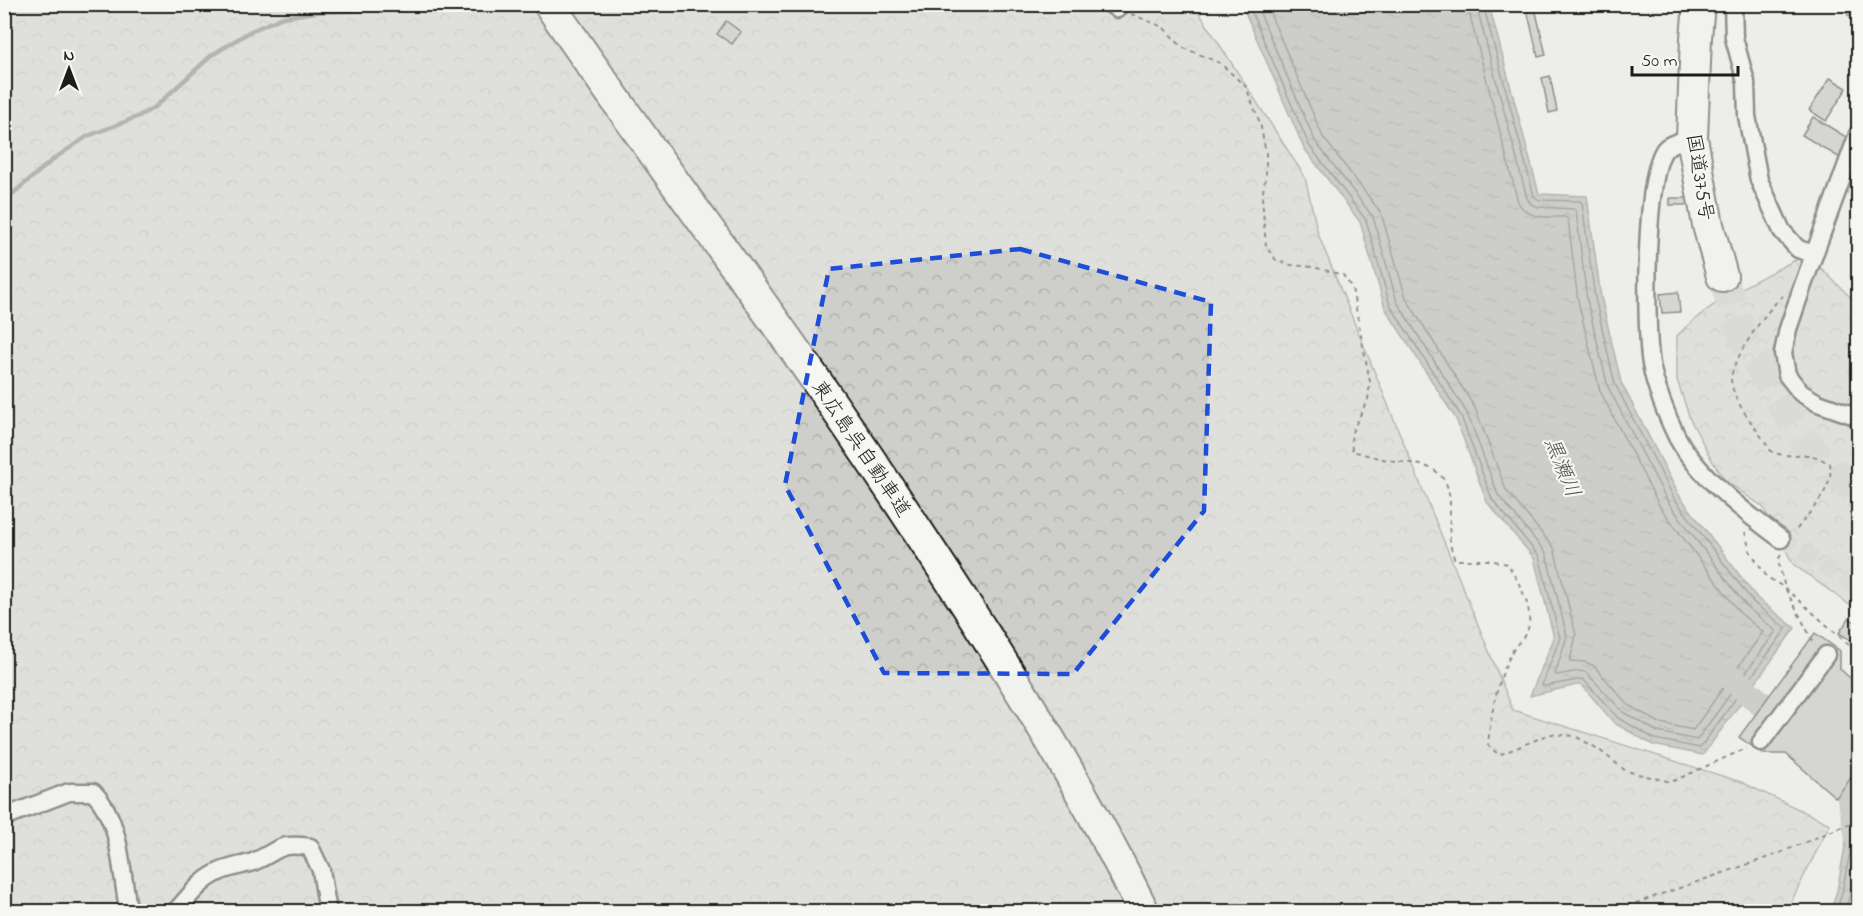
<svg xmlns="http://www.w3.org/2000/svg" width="1863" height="916" viewBox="0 0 1863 916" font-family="'Indie Flower','Klee One',sans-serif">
<defs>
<pattern id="forest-crowns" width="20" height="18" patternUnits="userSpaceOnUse" patternTransform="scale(1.5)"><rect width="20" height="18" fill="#cececb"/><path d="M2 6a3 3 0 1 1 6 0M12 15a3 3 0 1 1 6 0" fill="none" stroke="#b0b0ae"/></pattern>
<pattern id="water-ripples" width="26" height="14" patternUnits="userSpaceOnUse" patternTransform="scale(1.5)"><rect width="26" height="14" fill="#a6a6a3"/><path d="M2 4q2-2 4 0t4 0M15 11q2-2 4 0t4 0" fill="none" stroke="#868684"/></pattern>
</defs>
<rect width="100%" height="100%" fill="#edede9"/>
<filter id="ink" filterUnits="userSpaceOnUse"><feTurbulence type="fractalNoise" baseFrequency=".0167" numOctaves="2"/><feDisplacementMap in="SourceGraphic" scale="12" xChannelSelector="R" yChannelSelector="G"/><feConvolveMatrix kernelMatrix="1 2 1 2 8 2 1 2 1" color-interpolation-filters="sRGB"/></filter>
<g filter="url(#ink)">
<!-- forest -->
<path fill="url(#forest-crowns)" stroke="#757574" stroke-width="1.5" d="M5,4L1194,5L1305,177L1318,234L1513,710L1741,782L1830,824L1786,912H5Z
M1807,254L1858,305V611L1793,564L1763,507L1725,480L1713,462L1690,419L1677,380V336C1712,298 1762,278 1807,254Z"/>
<!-- water -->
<path fill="url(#water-ripples)" stroke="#6f6f6d" stroke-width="1.5" d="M1242,5H1489L1539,194L1587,196L1601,297L1621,382L1679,495L1757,598L1795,628L1703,755L1653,745L1614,723L1581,684L1530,696L1554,638L1534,558L1487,502L1456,419L1385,308L1360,222L1304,148Z
M1858,780V911H1830L1837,891L1846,841L1842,801Z"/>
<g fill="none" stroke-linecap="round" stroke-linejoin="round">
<!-- shore -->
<path stroke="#535352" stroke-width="1.5" d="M1248,4L1309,145L1366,220L1390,305L1461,416L1492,499L1539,556L1560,638L1542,685L1545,686L1583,679L1618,718L1655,739L1700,748L1786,629L1753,602L1674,498L1615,384L1595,298L1582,203L1580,201L1539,200L1534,196L1483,4
M1256,4L1315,141L1373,217L1397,302L1467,413L1498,495L1546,553L1567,636L1555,674L1557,675L1579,671L1586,672L1623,712L1658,732L1697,740L1776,631L1747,607L1668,502L1608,387L1587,300L1576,211L1573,209L1538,207L1531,204L1527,198L1476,4
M1266,4L1323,137L1381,213L1406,298L1475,408L1506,490L1554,548L1576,635L1570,661L1585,662L1594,666L1628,705L1660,723L1693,730L1763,632L1740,613L1660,507L1600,391L1578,301L1568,219L1565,217C1547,217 1528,220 1518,202L1467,4
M1836,912L1842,893L1852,842L1848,803L1858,790
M1844,912L1850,895L1858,849"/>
<!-- stream -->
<path stroke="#6f6f6d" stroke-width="4.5" d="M4,201L55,158L88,136L137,117L155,107L212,55L251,31L283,17L316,12L414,8L423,4"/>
<!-- river -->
<path stroke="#a6a6a3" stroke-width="26" d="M1722,670L1787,726
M1823,759L1849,794L1858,836"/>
</g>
<!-- building -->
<path fill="#b9b9b6" stroke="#1c1c1c" stroke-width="1.5" d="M1534,4L1546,55L1538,57L1526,5Z
M1838,4H1858V6L1849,16Z
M726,21L741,32L732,44L717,34Z
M1550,76L1557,111L1549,113L1542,78Z
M1830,78L1847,88L1826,121L1809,110Z
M1813,117L1851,140L1840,158L1802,135Z
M1670,198H1689L1687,205H1670Z
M1678,292L1680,312L1662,313L1660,294Z
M1849,618L1858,624V645L1839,633Z
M1815,633L1840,651V669L1858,685V768L1836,798L1786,754H1763L1739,737Z"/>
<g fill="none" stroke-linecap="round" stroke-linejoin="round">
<!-- street-tunnel -->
<path stroke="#c3c3c0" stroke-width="16" stroke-dasharray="16 8" stroke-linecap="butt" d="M1781,539L1858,587"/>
<!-- highway-tunnel -->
<path stroke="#c3c3c0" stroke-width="30" stroke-dasharray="30 15" stroke-linecap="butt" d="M1722,276L1744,339L1802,439L1840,478L1858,494"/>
<defs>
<path id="street" d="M1110,4L1117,9
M1733,4L1734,38L1746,82L1747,116L1759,180L1782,231L1798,249L1814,254
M1858,134L1803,285L1788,329L1783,353L1787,375L1801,393L1818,403L1858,417
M1692,138C1684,141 1672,142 1666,148C1644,170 1645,330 1651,364C1655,386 1667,417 1677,437C1696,474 1748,515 1781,539
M1761,742L1826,655
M4,817L69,792H93C123,822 120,873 129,912
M175,912C188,898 200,881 217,873C228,867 241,866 253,862C280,851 276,842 310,847L321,870L328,912"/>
<path id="highway" d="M549,4C630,123 716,238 799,356C855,436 910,518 963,600C1028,701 1091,804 1144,912
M1699,4L1696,38L1692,138L1708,225L1722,276"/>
</defs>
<!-- street casing -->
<use href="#street" stroke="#1c1c1c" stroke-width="21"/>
<!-- highway casing -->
<use href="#highway" stroke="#1c1c1c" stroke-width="34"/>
<!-- path -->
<path stroke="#1c1c1c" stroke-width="2" stroke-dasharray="4.5 4.5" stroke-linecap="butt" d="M1131,14L1163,27L1182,47L1220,63L1246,87L1260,123L1266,153V174L1262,197L1266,247L1276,260L1291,265L1313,267L1343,275L1352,288L1370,382L1368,399L1351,434L1352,451C1364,454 1376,458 1388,460C1421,465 1450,463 1450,506C1450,526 1447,542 1455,560H1489L1508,564C1518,582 1534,607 1528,629C1525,637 1516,644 1512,652C1497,681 1491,712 1488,745L1499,755L1550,734L1575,736L1598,749L1626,771L1671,782L1747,748
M1783,296C1766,310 1734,357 1731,378C1731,382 1732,388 1734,392C1738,407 1762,436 1771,451C1785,458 1792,454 1806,455C1816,455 1822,460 1830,464C1835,490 1808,512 1795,532
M1745,532L1750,551L1767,577L1785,588L1858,653
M1781,555L1778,560L1785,588L1815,645
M1610,912L1775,855L1858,820"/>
<!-- street -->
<use href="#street" stroke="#f6f6f2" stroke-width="16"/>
<!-- highway -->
<use href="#highway" stroke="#f6f6f2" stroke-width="30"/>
</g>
</g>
<!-- marked area -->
<path d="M0 0H1863V916H0ZM1020,249L1211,302L1204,511L1073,674L884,673L785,485L829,269Z" fill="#edede9" fill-opacity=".55" fill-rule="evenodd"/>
<path fill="none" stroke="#1d4ed8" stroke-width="4.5" stroke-dasharray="12 8" stroke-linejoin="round" d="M1020,249L1211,302L1204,511L1073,674L884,673L785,485L829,269Z"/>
<g text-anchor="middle" stroke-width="4.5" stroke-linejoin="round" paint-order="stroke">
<!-- street labels -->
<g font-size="20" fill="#1c1c1c" stroke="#f6f6f2">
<text transform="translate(1701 177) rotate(81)" y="7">国道375号</text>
<text transform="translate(862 448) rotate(56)" y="7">東広島呉自動車道</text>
</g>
<!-- water labels -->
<g font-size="21" font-style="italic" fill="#535352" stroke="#f6f6f2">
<text transform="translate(1563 467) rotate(68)" y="7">黒瀬川</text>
</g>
</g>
<!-- margin -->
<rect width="1863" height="916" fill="none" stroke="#f6f6f2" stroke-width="24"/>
<rect x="12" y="12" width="1839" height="892" fill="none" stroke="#1c1c1c" stroke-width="2" filter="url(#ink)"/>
<!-- north arrow -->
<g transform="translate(69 69)" stroke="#f6f6f2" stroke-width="4.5" paint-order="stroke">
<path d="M0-4.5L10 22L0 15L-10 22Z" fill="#1c1c1c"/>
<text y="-9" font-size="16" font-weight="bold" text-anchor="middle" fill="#1c1c1c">N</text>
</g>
<!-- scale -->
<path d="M1632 66v9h106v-9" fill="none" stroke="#1c1c1c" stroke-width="3"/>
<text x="1641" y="66" font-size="18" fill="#1c1c1c" stroke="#f6f6f2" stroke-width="4.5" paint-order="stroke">50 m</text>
</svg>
